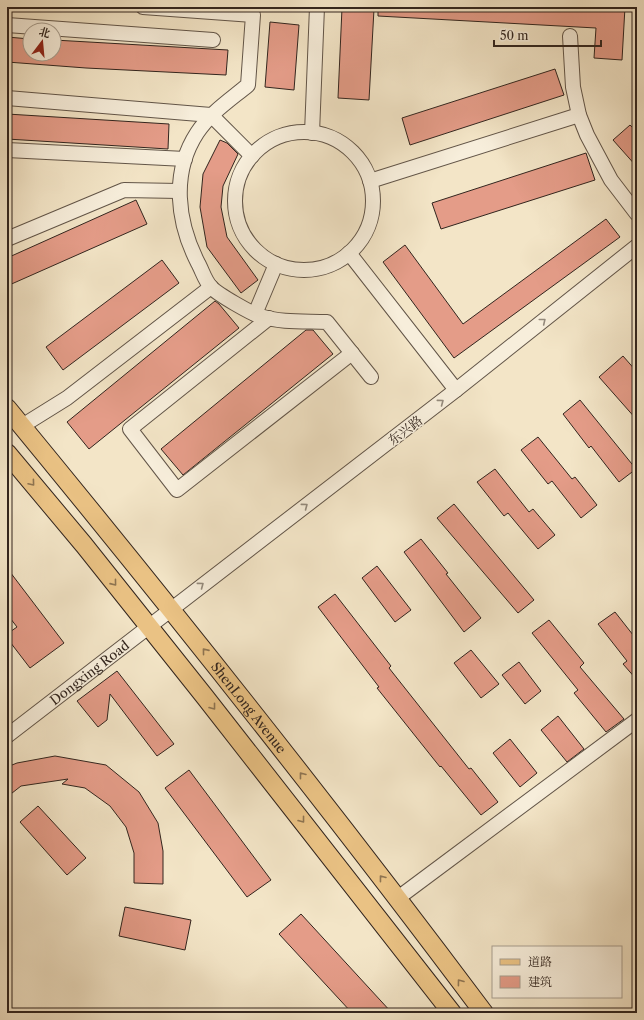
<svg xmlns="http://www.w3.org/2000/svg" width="644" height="1020" viewBox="0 0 644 1020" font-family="'Libre Caslon Text','Noto Serif SC',serif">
<rect width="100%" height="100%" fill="#f3e5c7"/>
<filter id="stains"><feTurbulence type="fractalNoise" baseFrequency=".005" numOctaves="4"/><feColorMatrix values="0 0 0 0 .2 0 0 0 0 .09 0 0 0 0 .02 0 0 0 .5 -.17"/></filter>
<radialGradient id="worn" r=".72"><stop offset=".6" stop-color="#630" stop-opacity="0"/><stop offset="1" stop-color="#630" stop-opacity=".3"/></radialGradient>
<!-- building -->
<path fill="#e49c88" stroke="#32251e" d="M378,7H625L622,60L594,58L596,28L378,16Z
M342,8L374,9L369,100L338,98Z
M270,22L299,25L294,90L265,87Z
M7,37L30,39V54H54V40L228,50L226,75L86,68L7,62Z
M555,69L564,95L410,145L402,118Z
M7,114L169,124L168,149L7,139Z
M630,125L637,132V167L613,140Z
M220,140L227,143L238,154L223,186L221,207L227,237L258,280L241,293L207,247L200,207L203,174Z
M586,153L595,180L441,229L432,203Z
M136,200L147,224L7,286V258Z
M606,219L620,237L454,358L383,262L405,245L463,324Z
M162,260L179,283L63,370L46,347Z
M215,301L219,304L239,328L89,449L67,422Z
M306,330H313L333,354L183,475L161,449Z
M623,356L637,372V420L599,377Z
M580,400L636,469L619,482L591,446L589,448L563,414Z
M538,437L572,479L575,477L597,505L581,518L552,481L548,484L521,450Z
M495,469L529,512L533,509L555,535L538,549L508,513L504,516L477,482Z
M454,504L534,600L518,613L437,518Z
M421,539L448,573L446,574L481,618L464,632L404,552Z
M377,566L411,610L395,622L362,578Z
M7,568L64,643L30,668L7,638V634L17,627L7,614Z
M335,594L391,666L389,668L469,769L471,768L498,802L481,815L441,766L440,767L377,688L379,687L318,607Z
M615,612L637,640V680L623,664L627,661L598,624Z
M549,620L584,663L580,667L624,719L606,732L574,693L578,690L532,633Z
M471,650L499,684L481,698L454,663Z
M519,662L541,691L525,704L502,675Z
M117,671L174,744L157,756L110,694L107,720L98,727L77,701Z
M558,716L584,749L567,762L541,730Z
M510,739L537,773L520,787L493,753Z
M55,756L106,765L139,792L158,823L163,851V884L134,883V853L126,827L110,806L85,788L62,784L68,779L21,786L7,797V767L17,763Z
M189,770L271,880L247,897L165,788Z
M38,806L86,858L67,875L20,822Z
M125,907L191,920L185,950L119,936Z
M301,914L392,1013H352L279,934Z"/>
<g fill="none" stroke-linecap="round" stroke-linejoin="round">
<defs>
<g id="minor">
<path d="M143,7L253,15L248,85C230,100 210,113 197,133C171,173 177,222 198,263C202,270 205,281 211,287C217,294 252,314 260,316C282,323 305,321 327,322L371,377"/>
<path d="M7,25L213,40"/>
<path d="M570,36L573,87L579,115L587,135L611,180L637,214"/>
<path d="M7,98L211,115L252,156"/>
<circle cx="304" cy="201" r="69"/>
<path d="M312,133L317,7"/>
<path d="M7,150L185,159"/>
<path d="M370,181L579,115"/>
<path d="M7,239L124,190L179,191"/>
<path d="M349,253L456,390"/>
<path d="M255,314L276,264"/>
<path d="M269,318L130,429L177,490L352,353"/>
<path d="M22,426L67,398L211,287"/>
<path id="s1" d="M7,736L456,390L637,246"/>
<path d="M398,898L637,720"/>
</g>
<g id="major">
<path id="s2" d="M7,408C170,606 330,807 484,1013"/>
<path d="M7,453L84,545L205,697L452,1013"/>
</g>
</defs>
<!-- minor casing -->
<use href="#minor" stroke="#625548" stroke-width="16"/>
<!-- major casing -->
<use href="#major" stroke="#32251e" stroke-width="20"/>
<!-- minor -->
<use href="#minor" stroke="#f7eedb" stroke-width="14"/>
<!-- major -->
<use href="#major" stroke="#eac284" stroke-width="18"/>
</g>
<!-- one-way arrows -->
<defs><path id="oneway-chevron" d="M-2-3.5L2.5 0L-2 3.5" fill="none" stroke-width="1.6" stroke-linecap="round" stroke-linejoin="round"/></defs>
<g stroke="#948a7c">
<use href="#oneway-chevron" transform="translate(543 321) rotate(-39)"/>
<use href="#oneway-chevron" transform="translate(441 402) rotate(-37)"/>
<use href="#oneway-chevron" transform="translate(305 506) rotate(-37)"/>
<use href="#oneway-chevron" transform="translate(201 585) rotate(-37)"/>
</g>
<g stroke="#8e7451">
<use href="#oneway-chevron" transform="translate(32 483) rotate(50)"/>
<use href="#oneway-chevron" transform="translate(114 583) rotate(51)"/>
<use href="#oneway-chevron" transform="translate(205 651) rotate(-129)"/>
<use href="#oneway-chevron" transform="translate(213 707) rotate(52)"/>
<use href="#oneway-chevron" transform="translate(302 775) rotate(-128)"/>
<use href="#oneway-chevron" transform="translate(302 820) rotate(52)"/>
<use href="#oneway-chevron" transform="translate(382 878) rotate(-128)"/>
<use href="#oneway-chevron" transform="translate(460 982) rotate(-127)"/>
</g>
<g text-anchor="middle" stroke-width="3" stroke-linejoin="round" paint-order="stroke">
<!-- street labels -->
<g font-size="13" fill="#32251e" stroke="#f7eedb">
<text transform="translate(405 430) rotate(-37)" y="5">东兴路</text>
<text dy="5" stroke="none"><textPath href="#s1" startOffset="104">Dongxing Road</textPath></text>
<text dy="5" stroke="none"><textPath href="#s2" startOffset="385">ShenLong Avenue</textPath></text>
</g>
</g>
<!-- margin -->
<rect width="644" height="1020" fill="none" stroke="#f3e5c7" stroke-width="24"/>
<rect x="8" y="8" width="628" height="1004" fill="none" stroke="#32251e" stroke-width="2"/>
<rect x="12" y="12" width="620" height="996" fill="none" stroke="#32251e"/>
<!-- legend -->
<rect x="492" y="946" width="130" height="52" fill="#f7eedb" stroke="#a89e8f"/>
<rect x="500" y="959" width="20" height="6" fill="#eac284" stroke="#a89e8f"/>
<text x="528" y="966" font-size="12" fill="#32251e">道路</text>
<rect x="500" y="976" width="20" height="12" fill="#e49c88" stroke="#a89e8f"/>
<text x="528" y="986" font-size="12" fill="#32251e">建筑</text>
<!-- north arrow -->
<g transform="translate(42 42) rotate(16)"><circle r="19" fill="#f7eedb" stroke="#a89e8f"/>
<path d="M0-3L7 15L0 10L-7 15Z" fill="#8f2418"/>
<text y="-6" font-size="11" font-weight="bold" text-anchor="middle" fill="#32251e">北</text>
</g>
<!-- scale -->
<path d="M494 40v6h107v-6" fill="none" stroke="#32251e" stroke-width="2"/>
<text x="500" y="40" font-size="12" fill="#32251e" stroke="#f7eedb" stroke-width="3" paint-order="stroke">50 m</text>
<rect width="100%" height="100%" filter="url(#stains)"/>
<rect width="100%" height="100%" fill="url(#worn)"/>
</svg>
